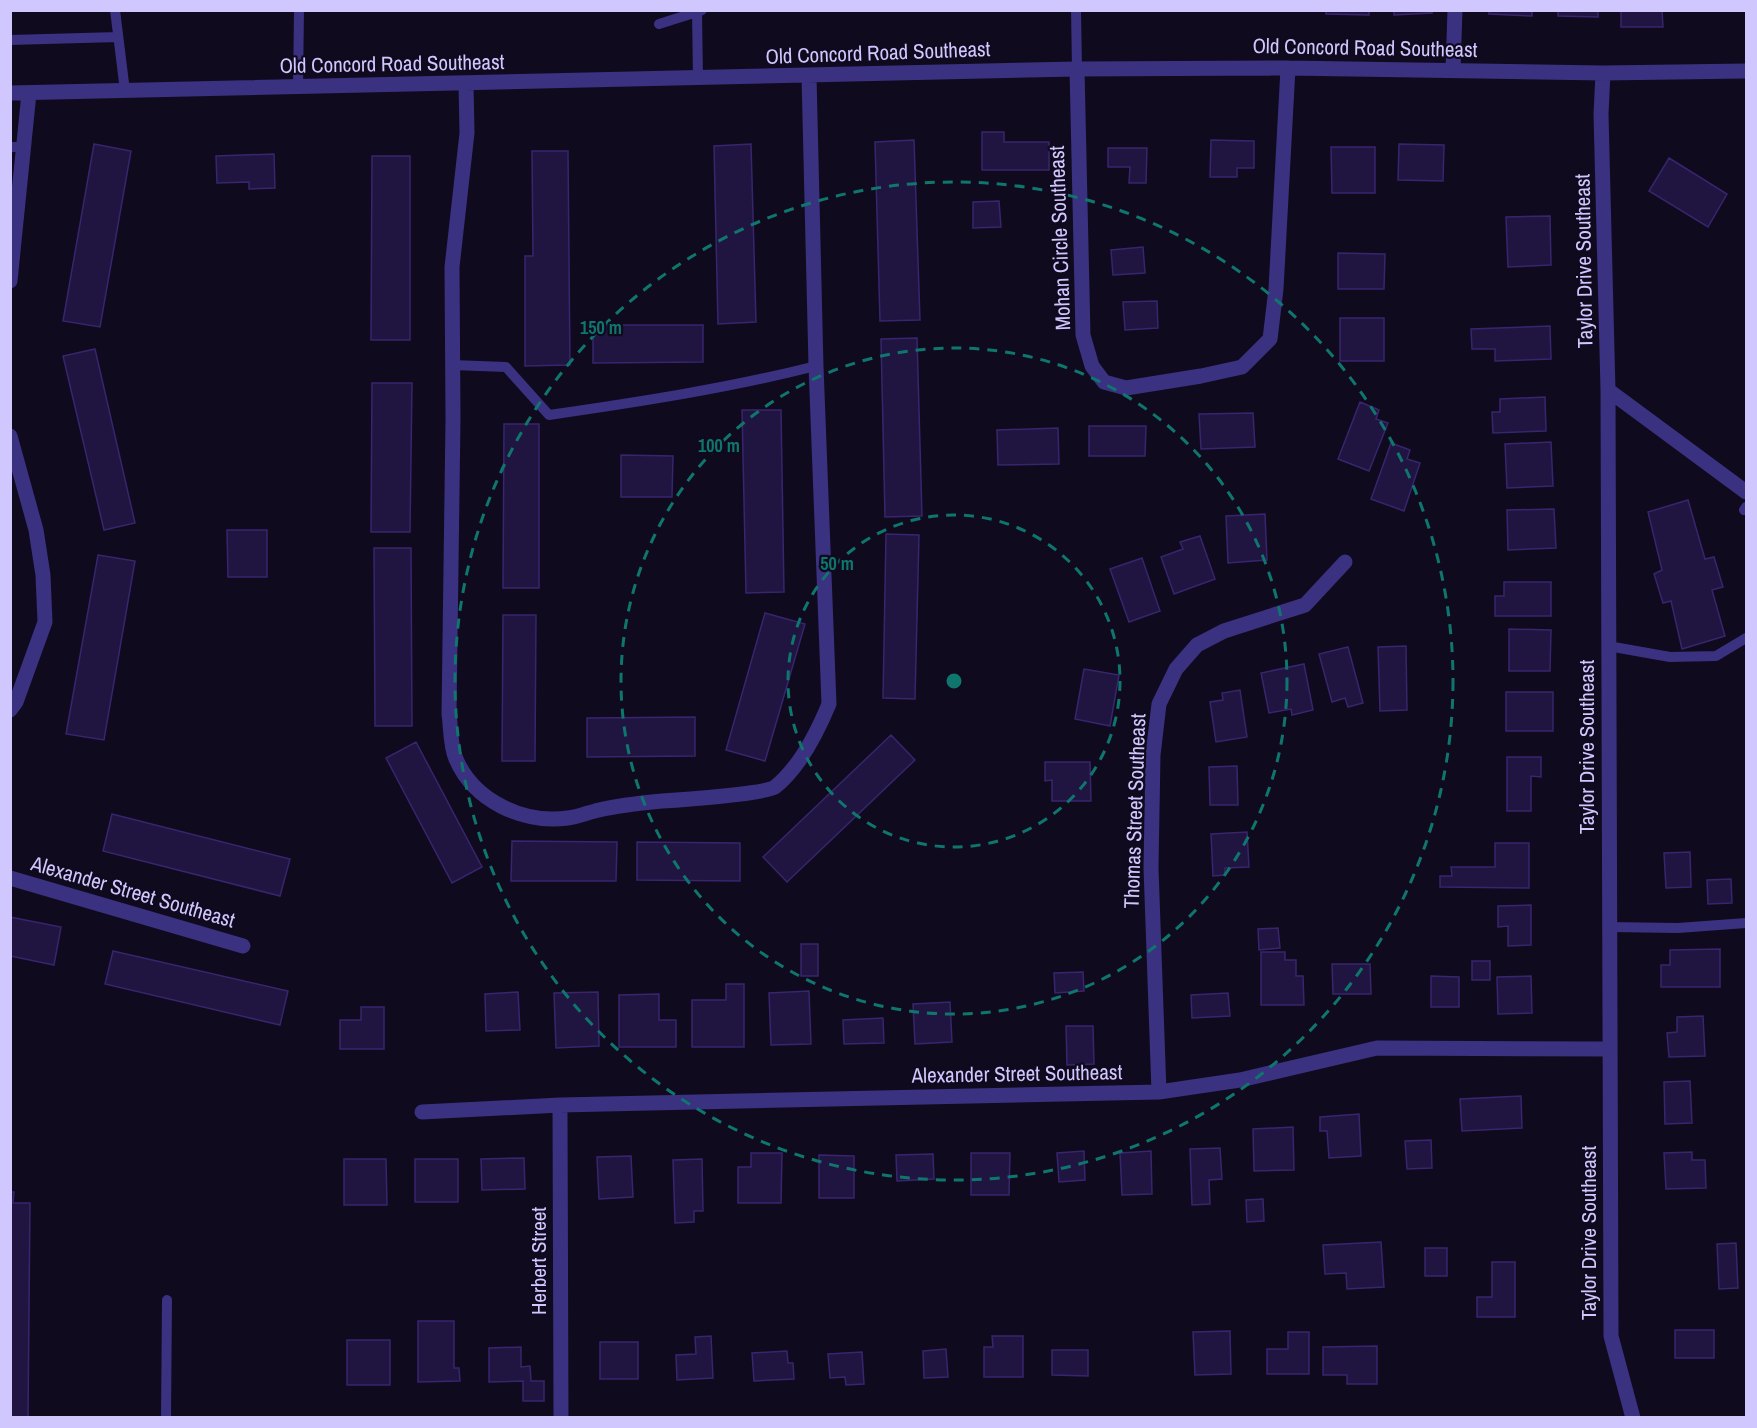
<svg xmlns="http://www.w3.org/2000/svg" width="1757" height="1428" viewBox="0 0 1757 1428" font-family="'Archivo Narrow',sans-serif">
<rect width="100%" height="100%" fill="#0f0a1e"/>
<!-- building -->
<path fill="#201540" stroke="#38256e" stroke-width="1.5" d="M1326,10H1369V15L1326,14Z
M1394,10H1432V13L1394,15Z
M1489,10H1532V16L1489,14Z
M1558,10H1598V17L1558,16Z
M1621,10H1662L1663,27H1621Z
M982,132H1004V142H1049V170H982Z
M914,140L920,320L880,321L875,142Z
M1211,140L1254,141V168H1237V177H1210Z
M94,144L131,151L100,327L63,321Z
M751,144L756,322L718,324L714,146Z
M1399,144L1444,145L1443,181L1398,180Z
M1331,147H1375V193H1332Z
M1108,148H1147L1146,183H1129L1130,167H1108Z
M532,151H568L570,365L525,366V256H533Z
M274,154L275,188L249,189V182L217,183L216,156Z
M372,156H410V340H371Z
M1669,158L1727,194L1708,227L1649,191Z
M999,201L1001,227L973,228V202Z
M1550,216L1551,265L1508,267L1506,217Z
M1143,247L1145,273L1113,275L1111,250Z
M1338,253L1385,254L1384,289H1338Z
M1157,301L1158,328L1125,330L1123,302Z
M1340,318H1384V361H1340Z
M593,325H703V362L593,363Z
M1550,326L1551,359L1495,361V349H1472L1471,329Z
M917,338L922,516L885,517L881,339Z
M95,349L135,523L104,530L63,356Z
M372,383H412L410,532H371Z
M1545,397L1546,431L1493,433L1492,412H1500V399Z
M1360,402L1379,410L1376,419L1388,423L1369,471L1338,459Z
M742,410H781L784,592L746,593Z
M1253,413L1255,447L1201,449L1199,414Z
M504,424H539V588H503Z
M1089,426H1146L1145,456H1089Z
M1058,428L1059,464L998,465L997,430Z
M1551,442L1553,486L1507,488L1505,444Z
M1391,443L1410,450L1407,459L1420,463L1404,511L1371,499Z
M621,455L673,456L672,497H621Z
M1688,500L1705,559L1714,557L1723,587L1712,590L1725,636L1682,649L1671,601L1663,603L1654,574L1662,570L1648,512Z
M1554,509L1556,548L1508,550L1507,510Z
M1265,514L1267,560L1228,563L1226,516Z
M227,530H267V577H228Z
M886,534L919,535L915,699L883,698Z
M1200,536L1215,579L1174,594L1161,557L1183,549L1180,542Z
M374,548H411L412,726H375Z
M98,555L135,561L104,740L66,734Z
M1142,558L1160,611L1129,622L1110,569Z
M1504,582H1551V616H1495V596H1504Z
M765,613L805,624L765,761L726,750Z
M503,615H536L535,761H502Z
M1509,629L1551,630L1550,671H1509Z
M1406,646L1407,710L1380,711L1378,647Z
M1348,647L1363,703L1348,707L1345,698L1332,702L1319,654Z
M1304,664L1313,710L1292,715L1291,709L1269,713L1261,673Z
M1084,669L1119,675L1110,726L1075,719Z
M1240,690L1247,737L1216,742L1210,702L1223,700L1222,693Z
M1506,692H1553V731H1506Z
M695,717V756L587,757V718Z
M891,735L915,760L787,882L763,857Z
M416,742L482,867L452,883L386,758Z
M1507,757H1541V777L1531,776V811H1507Z
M1045,762H1090L1091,801H1052V780L1045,781Z
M1237,766L1238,805H1210L1209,767Z
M112,814L290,859L280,896L103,851Z
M1247,832L1249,867L1225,868V875L1213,876L1211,834Z
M512,841L617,842L616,881H511Z
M637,842L740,843V881L637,880Z
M1495,843H1529V888L1440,887V876H1452L1451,867H1495Z
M1690,852L1691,887L1666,888L1664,853Z
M1731,879L1732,903L1708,904L1707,880Z
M1531,905V945L1508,946V926L1498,927V906Z
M10,917L61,927L54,965L10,956Z
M1278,928L1280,948L1259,950L1258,929Z
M801,944H818V976H801Z
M1720,949V987H1661V965H1670V950Z
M113,951L288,991L280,1025L105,984Z
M1261,952H1285V960H1296V976H1303L1304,1005H1261Z
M1472,961H1490V980H1472Z
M1332,964H1370L1371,994H1333Z
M1083,972L1084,991L1055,993L1054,973Z
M1431,976L1459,977V1007H1431Z
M1531,976L1532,1013L1498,1014L1497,977Z
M726,984H744V1047H692V1000H726Z
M809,991L811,1044L771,1045L769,993Z
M518,992L520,1030L486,1031L485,994Z
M598,992L599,1046L556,1048L554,993Z
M1228,993L1230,1016L1192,1018L1191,995Z
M659,994V1020H676V1047H619V995Z
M950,1002L952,1042L915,1044L913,1004Z
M361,1007H384V1049H340V1020H361Z
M1703,1016L1705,1056L1669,1057L1667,1033L1677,1032V1017Z
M883,1018L884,1043L844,1044L843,1020Z
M1066,1026H1093L1094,1064L1067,1065Z
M1690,1081L1692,1123L1665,1124L1664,1082Z
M1521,1096L1522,1128L1462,1131L1460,1099Z
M1359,1114L1361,1156L1329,1158L1327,1131H1320V1117Z
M1293,1127L1294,1170L1254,1171L1253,1129Z
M1431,1140L1432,1168L1407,1169L1405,1141Z
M1220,1148L1222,1179L1209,1180L1210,1204L1192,1205L1190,1149Z
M1084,1151L1085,1180L1059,1182L1057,1153Z
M1151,1151L1152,1194L1122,1195L1120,1153Z
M1692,1152V1160H1705L1706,1188L1666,1189L1664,1153Z
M751,1153H782L781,1203H738V1167H751Z
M971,1153H1010L1009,1195H971Z
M933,1154L934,1179L897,1181L896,1155Z
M819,1155L854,1156V1198H819Z
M631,1156L633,1197L599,1199L597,1157Z
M524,1158L525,1189L482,1190L481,1159Z
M344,1159H386L387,1205H344Z
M415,1159H458V1202H415Z
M702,1159L703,1211H694V1222L675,1223L673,1160Z
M10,1192H14L13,1203H30L28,1418H10Z
M1263,1199L1264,1221L1247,1222L1246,1200Z
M1381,1242L1384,1287L1347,1289L1346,1273L1325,1274L1323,1245Z
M1736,1243L1738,1288L1719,1289L1717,1244Z
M1425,1248H1447V1276H1425Z
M1492,1262H1515V1317H1477V1297H1492Z
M418,1321H454V1368H459L460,1381L418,1382Z
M1675,1330H1714V1358H1675Z
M1230,1331L1231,1374L1195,1375L1193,1332Z
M1288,1332H1309V1374H1267V1349H1288Z
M711,1336L713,1378L677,1380L676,1355L696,1354L695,1337Z
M992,1336H1023V1377H984V1347H993Z
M347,1340H390V1385H347Z
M600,1342H638V1379H600Z
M1377,1346V1384H1347V1375H1323V1347Z
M521,1347V1367L530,1366L531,1381H544V1401H523V1381L489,1382V1348Z
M946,1349L948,1377L924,1378L923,1351Z
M1052,1350H1088V1376L1052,1375Z
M787,1351L788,1363H793L794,1379L754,1381L752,1353Z
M862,1352L864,1384L846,1385L845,1377L830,1378L828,1354Z"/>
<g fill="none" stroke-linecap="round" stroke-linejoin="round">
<!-- service -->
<path stroke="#3a3180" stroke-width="10" d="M115,10L125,91
M1076,10L1077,69
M659,24L697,12
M10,40L118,37
M698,79L697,12L702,10
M298,87L299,10
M10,147H24
M452,365L506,367L549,415C639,402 729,388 816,366
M1744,510L1746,507
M1608,646L1670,657L1716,656L1746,638
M1608,927L1678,928L1746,923
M166,1418L167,1300"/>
<!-- minor -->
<path stroke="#3a3180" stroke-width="15" d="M1077,69L1083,335L1092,366L1104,382L1126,388L1201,376L1242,367L1270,339L1276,289L1288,68
M1453,70L1455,10
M1603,73L1601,114L1608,390L1611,1336L1633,1418
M466,84L467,133L452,267L453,419L449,714C451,727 450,746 456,759C474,801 523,824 568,818C579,817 589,812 599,810C620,805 641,803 662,801C680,800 764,794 775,787C800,767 817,733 829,704L816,366L809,76
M10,93L1077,69L1288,68L1603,73L1746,71
M10,281L29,93
M1608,390L1746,492
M10,436L36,530L43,575L45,622L16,702L10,710
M10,878L243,946
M1159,1092L1151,868L1153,755L1159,704L1176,669L1197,645L1224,631L1305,605L1345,562
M560,1105L561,1418
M422,1112L560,1105L1159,1092L1240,1080L1377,1048L1609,1049"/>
</g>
<!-- distance rings -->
<g fill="none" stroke="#0f766e" stroke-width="3" stroke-dasharray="10 8">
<circle cx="954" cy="681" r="166"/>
<circle cx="954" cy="681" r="333"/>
<circle cx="954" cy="681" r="499"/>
</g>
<g text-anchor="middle" stroke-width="4.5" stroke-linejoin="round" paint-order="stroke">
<!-- street labels -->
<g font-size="21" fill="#d1c7ff" stroke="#0f0a1e">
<text transform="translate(1365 48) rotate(1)" y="7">Old Concord Road Southeast</text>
<text transform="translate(878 53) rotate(-2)" y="7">Old Concord Road Southeast</text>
<text transform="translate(392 64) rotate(-1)" y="7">Old Concord Road Southeast</text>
<text transform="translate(1060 238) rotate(-92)" y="7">Mohan Circle Southeast</text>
<text transform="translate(1584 261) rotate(-91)" y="7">Taylor Drive Southeast</text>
<text transform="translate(1587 747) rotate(-90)" y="7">Taylor Drive Southeast</text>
<text transform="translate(1135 811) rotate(-88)" y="7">Thomas Street Southeast</text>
<text transform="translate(133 892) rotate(16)" y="7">Alexander Street Southeast</text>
<text transform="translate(1017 1074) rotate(-1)" y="7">Alexander Street Southeast</text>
<text transform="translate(1589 1233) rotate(-90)" y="7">Taylor Drive Southeast</text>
<text transform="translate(539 1261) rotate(-90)" y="7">Herbert Street</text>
</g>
</g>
<circle cx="954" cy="681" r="9" fill="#0f766e" stroke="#0f0a1e" stroke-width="3"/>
<g font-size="18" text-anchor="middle" font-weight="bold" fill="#0f766e" stroke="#0f0a1e" stroke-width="4.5" stroke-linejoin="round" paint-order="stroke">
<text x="601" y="334">150 m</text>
<text x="719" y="452">100 m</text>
<text x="837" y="570">50 m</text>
</g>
<!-- border -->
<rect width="1757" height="1428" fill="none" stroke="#d1c7ff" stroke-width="24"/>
</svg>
